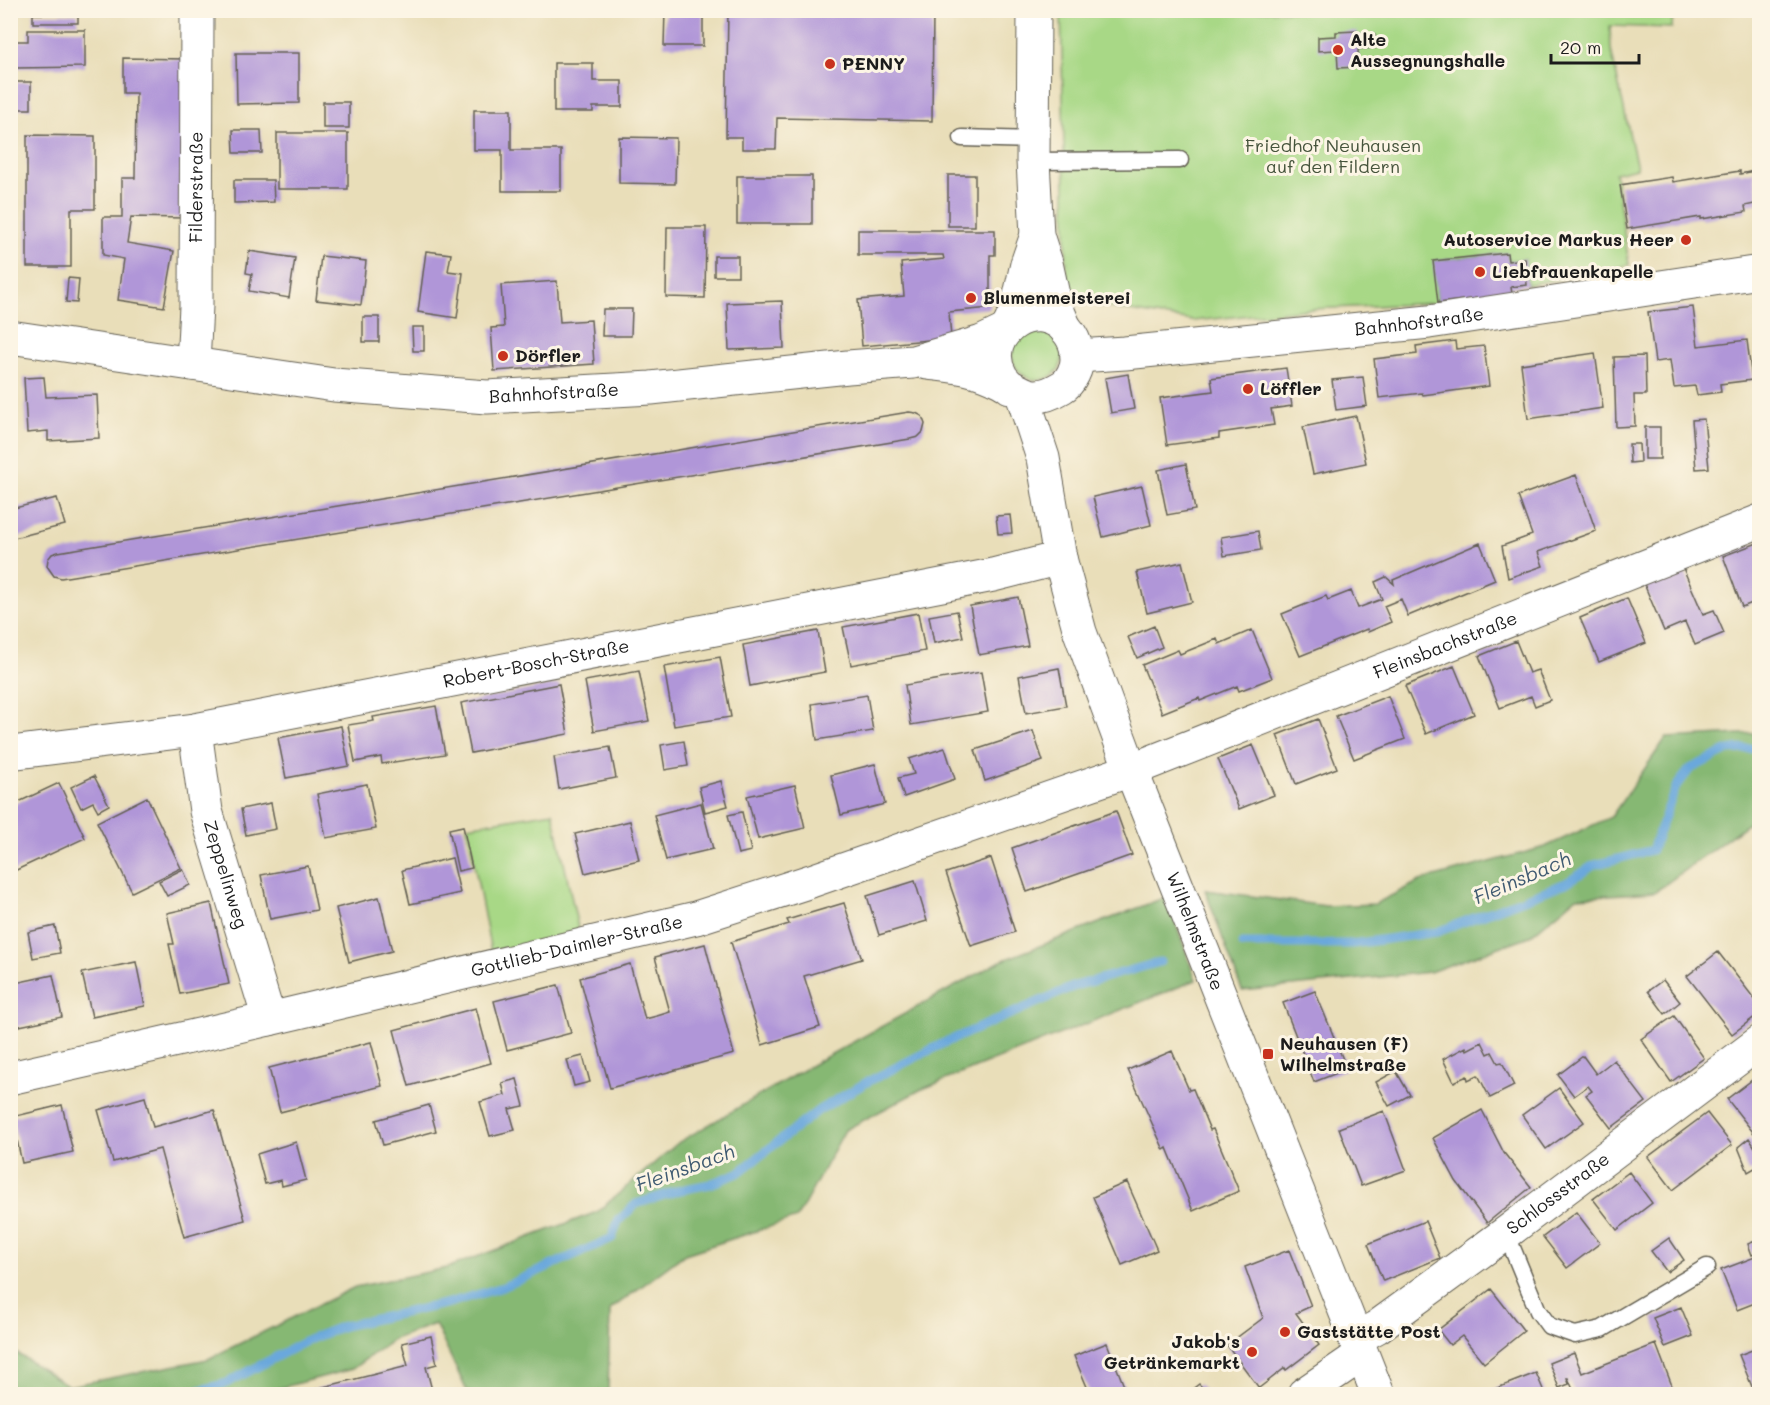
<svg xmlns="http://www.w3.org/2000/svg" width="1770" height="1405" viewBox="0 0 1770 1405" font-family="Mali,sans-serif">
<rect width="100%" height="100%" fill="#fcf5e5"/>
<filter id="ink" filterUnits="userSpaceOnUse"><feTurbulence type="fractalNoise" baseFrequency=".0167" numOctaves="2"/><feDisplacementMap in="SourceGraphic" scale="12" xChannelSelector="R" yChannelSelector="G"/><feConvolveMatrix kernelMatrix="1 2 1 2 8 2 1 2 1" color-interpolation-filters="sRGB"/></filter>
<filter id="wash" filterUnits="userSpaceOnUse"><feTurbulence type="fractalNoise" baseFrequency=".008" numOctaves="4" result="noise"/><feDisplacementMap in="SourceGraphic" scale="24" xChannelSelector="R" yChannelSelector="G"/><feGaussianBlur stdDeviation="1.35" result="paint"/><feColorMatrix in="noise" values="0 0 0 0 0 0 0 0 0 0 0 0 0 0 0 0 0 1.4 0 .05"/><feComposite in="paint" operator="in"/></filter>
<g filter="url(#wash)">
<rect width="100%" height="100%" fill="#e9deb9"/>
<!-- green -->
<path fill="#a8d886" stroke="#627a51" stroke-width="1.5" d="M1061,11H1673L1672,28L1610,26L1611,50L1637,168L1615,173L1629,265L1527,285L1525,259L1508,261L1507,253L1434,261L1438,303L1312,309L1193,321L1086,304L1067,286Z
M1036,329L1054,335L1063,356C1062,360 1061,367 1058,370C1034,398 996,361 1019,338C1023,334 1031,332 1036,329Z
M553,812L579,932L492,957L467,826Z"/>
<!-- forest -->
<path fill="#86b873" stroke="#516a48" stroke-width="1.5" d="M1759,733V815L1655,892L1577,897L1530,936L1430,972L1242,991L1205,890L1326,906L1375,904L1420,881L1545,847L1611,817L1666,738Z
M1166,897L1196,980L920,1090L845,1130L797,1218L685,1254L610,1310L608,1394H471L466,1389L435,1324L394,1339L352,1369L257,1394H11L10,1349L69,1386L208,1359L355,1287L447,1268L597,1212L679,1142L815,1063L1001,961Z"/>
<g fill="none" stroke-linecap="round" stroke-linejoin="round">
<!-- stream -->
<path stroke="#6ba8dc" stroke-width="9" d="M1242,944H1352L1437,932L1566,883L1594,865L1652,850L1676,787L1690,769L1728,750L1760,748
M185,1394L227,1383L308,1340L343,1326L449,1303L503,1287L612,1238L618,1221L636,1204L680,1190L710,1184L738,1173L819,1110L869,1081L944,1043L1075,986L1160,962"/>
</g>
<g id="blocks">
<!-- building -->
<path fill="#b096d8" d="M665,10H703V46H664Z
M728,10H933L932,121L777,118L776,149H742V137H726Z
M33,14H78V23H33Z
M28,30H85V67L15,68V41H28Z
M1357,31V36L1375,35L1376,48L1358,49L1359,67L1338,68L1337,50L1318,51V37L1336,36V32Z
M236,53H299V103L237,104Z
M123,58L185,59L184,218L131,217L127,243L174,251L164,307L118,300L124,259L103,255V217H122V178H135L136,93H123Z
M554,63H593V81H622V107H593V112H554Z
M16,82H31V109H16Z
M323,102H349V128H323Z
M474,110H511V150H561V191H502V150H474Z
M233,130H261L262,153H234Z
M277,133H348V189H277Z
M27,135L95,136V209H71V267H27Z
M619,137L676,138L675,184L619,183Z
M1740,171V174L1754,171L1759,203L1745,206L1746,212L1701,219V217L1627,229L1620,185L1672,177L1673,182Z
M948,175H975V226H948Z
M737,176H812V224H737Z
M234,180H273L274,202L234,203Z
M667,227H706L705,298L666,297Z
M858,230H995V255H990V308L949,312L951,338L862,346L858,300L904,296L901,263L944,259L943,255H858Z
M249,251L295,258L289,298L249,291L252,274L246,273Z
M426,251L451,254L448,271L463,273L457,318L418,312Z
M1507,253L1508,261L1525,259L1527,285L1511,287L1512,294L1438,303L1433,261Z
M321,256L366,261L361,305L316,300Z
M714,256H738V276H714Z
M10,260H14V286H10Z
M68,278L79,279L77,303L66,302Z
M557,281L560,322L591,320L594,364L494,371L491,328L504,327L501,285Z
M782,301L784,348L729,350L727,303Z
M1693,307L1698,346L1747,340L1752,380L1720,384L1721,392L1697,395L1695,386L1674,388L1670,360L1655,362L1648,312Z
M603,309H632L631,336H602Z
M363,317H379V342H363Z
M412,327H424V351H413Z
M1455,341L1456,349L1484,346L1489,386L1423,395L1422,393L1379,398L1374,359L1417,354L1416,346Z
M1595,353L1603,408L1528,419L1521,364Z
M1645,356L1646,395H1634L1635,426L1616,427L1614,357Z
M1286,368L1292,406L1271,409L1274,425L1219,433V438L1167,445L1160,398L1213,391L1211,378Z
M1128,374L1134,409L1111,413L1105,378Z
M44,377L46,397L97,395L99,438L48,441V431L27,433L24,378Z
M1363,377L1367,406L1336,410L1332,380Z
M909,412L916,413L922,416L925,424L923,432L918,437L910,439L61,578L54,576L47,566L48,559L52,554L58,552Z
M1356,416L1366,463L1313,474L1303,427Z
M1704,419L1709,468L1696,469L1692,420Z
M1645,427H1660V459H1645Z
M1629,444H1639L1640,462L1630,463Z
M1186,464L1195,510L1167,515L1158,470Z
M1576,475L1596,531L1538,552L1543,566L1508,578L1502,546L1532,535L1518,496Z
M1142,486L1151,525L1103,537L1093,497Z
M57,498L65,525L10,539V509Z
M1010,515L1012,533L998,534L996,516Z
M1258,531L1261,550L1224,556L1221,537Z
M1760,542V600L1742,607L1723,556Z
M1480,543L1495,580L1408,616L1401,599L1384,606L1391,622L1368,632L1367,629L1300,656L1282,614L1326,596L1328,600L1351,591L1358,608L1382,599L1375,582L1386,577L1394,584L1393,580Z
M1182,562L1192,602L1147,613L1137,572Z
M1683,568L1703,614L1714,610L1724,633L1695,645L1685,622L1664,631L1644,584Z
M1018,597L1028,646L979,655L970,606Z
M1627,598L1646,643L1599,662L1580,618Z
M957,611L963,637L934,643L929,616Z
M918,613L925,651L851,665L843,627Z
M1154,626L1162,647L1137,658L1128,637Z
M1252,630L1272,678L1239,691L1237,686L1200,701L1199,698L1162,713L1142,665L1178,650L1180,654L1217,639L1219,644Z
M818,631L825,672L750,686L743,645Z
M1516,641L1529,673L1538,670L1550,700L1535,706L1531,696L1500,708L1479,656Z
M720,657L731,717L674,726L664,667Z
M1454,666L1474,714L1426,734L1405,686Z
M1059,668L1066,706L1026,713L1019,676Z
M639,671L649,721L594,731L585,681Z
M981,672L988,712L911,725L905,685Z
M559,684L568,734L471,753L461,703Z
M867,695L873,731L817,740L812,704Z
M1388,696L1405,739L1354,759L1336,716Z
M436,706L445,754L382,764L381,757L355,762L348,725L374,721L373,717Z
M1318,719L1337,768L1296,784L1277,735Z
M341,726L349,766L286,778L278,738Z
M1033,731L1043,761L985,781L975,750Z
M684,741L688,766L665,770L661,745Z
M1253,745L1274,795L1239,809L1218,759Z
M610,747L616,778L559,789L554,757Z
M945,748L955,779L904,797L898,778L914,774L909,759Z
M875,764L885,804L841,815L831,775Z
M94,776L109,805L98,811L93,802L81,808L71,787Z
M721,781L728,806L705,812L699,787Z
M59,783L85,838L10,873V806Z
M367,784L376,829L326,838L317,794Z
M795,785L805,828L758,839L747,796Z
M147,797L181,868L132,892L97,822Z
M271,803L276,829L246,835L241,809Z
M701,803L713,849L666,860L654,815Z
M1116,811L1132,855L1027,892L1012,848Z
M742,812L751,851L738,854L728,815Z
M630,821L639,860L585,873L575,834Z
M463,826L472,868L458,871L449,829Z
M452,858L460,893L410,904L402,870Z
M991,858L1015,932L971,946L946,873Z
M308,866L317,910L270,919L261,875Z
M183,869L190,885L167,896L159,881Z
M915,881L927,921L879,935L867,896Z
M379,897L392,951L349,962L336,908Z
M211,903L229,984L180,994L169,944H174L167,913Z
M844,903L862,959L804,976L820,1027L762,1045L731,942L789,924L787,920Z
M55,926L60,953L33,958L28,932Z
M705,944L734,1054L610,1088L580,978L630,964L645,1019L657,1016L670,1012L655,957Z
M1718,952L1760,1006V1013L1732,1034L1687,976Z
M136,962L145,1006L92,1017L82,973Z
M53,975L62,1017L10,1028V984Z
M1663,980L1680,1002L1665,1014L1648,991Z
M558,985L571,1033L507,1050L494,1001Z
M1315,991L1347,1069L1314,1082L1283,1003Z
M476,1008L491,1063L409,1086L394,1030Z
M1674,1016L1704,1058L1671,1082L1641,1039Z
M371,1042L382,1086L280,1112L269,1068Z
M1482,1042L1488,1054L1492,1052L1498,1063L1502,1062L1514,1086L1490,1098L1478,1075L1468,1080L1467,1076L1454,1082L1443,1059L1466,1047L1467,1050Z
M1172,1051L1189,1090L1193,1089L1210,1130L1213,1129L1239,1191L1193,1211L1167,1148L1164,1150L1128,1070Z
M583,1056L590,1082L574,1086L567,1060Z
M1583,1056L1596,1074L1614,1060L1646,1102L1611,1128L1586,1095L1592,1091L1588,1086L1574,1096L1558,1075Z
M1396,1071L1410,1095L1389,1106L1376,1082Z
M1760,1074V1141L1727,1099Z
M517,1079L524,1106L509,1109L515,1130L490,1136L480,1102L505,1095L502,1083Z
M1559,1088L1584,1122L1546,1149L1522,1115Z
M145,1097L153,1127L214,1110L245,1220L184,1237L160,1149L113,1162L98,1110Z
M62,1105L73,1152L22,1163L12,1117Z
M429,1105L436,1131L383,1145L376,1120Z
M1482,1110L1504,1153L1531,1187L1487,1223L1456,1181L1433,1138Z
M1384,1111L1406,1170L1361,1186L1339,1128Z
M1707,1113L1732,1145L1673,1190L1648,1157Z
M1749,1138L1760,1155V1165L1748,1172L1738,1147Z
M296,1142L306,1180L282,1186L281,1180L265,1184L257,1154Z
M1629,1172L1652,1203L1617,1230L1593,1199Z
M1127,1182L1157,1250L1122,1265L1093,1197Z
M1576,1212L1600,1243L1567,1268L1543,1237Z
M1425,1221L1440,1258L1383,1281L1368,1244Z
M1669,1238L1684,1260L1667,1272L1651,1251Z
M1760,1239V1252L1752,1255L1748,1244Z
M1289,1250L1311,1306L1296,1313L1319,1345L1286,1370L1285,1368L1259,1388L1227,1345L1263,1318L1245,1267Z
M1760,1255V1301L1737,1310L1721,1270Z
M1491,1289L1524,1331L1484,1363L1462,1336L1450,1345L1438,1330Z
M1681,1307L1693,1336L1665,1347L1653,1318Z
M431,1336L437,1364L426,1367L433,1394H295L408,1366L402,1343Z
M1107,1343L1124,1386L1102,1394H1090L1074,1356Z
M1656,1344L1674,1391L1665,1394H1575L1568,1378H1567L1569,1384L1559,1388L1549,1363L1574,1353L1582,1373Z
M1760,1347V1394H1755L1739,1355Z
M1536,1373L1545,1394H1482Z
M1199,1384L1208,1394H1186Z"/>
</g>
</g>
<g filter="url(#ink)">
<use href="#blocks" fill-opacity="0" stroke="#646053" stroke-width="1.5"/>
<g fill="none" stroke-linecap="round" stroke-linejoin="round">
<defs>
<path id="service" d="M962,138L1033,140
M1033,161L1180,160
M1506,1233L1538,1311L1549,1326L1575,1335L1602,1329L1707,1267"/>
<g id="minor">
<path id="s1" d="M193,364L196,306L197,10"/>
<path id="s2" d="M195,730L206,811L269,1019"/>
<path id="s3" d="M10,753L195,730L993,575L1060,558"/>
<path id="s4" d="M10,1078L269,1019L696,918L811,881L1131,770L1760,521"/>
<path id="s5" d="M1355,1339L1377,1327L1506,1233L1760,1042"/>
<path d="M1304,1394L1361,1355"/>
</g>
<g id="tertiary">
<path d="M1034,10L1033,161L1037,235L1046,263L1055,304L1065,328"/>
<path d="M1008,328L1017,309L1027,264L1037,235"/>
<path id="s6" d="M10,337L334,385L487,397L651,388L848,367L913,362L982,342L1005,331"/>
<path id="s7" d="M1077,356L1125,353L1429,322L1760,272"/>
<path d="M927,363C942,365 958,366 973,370C981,372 991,376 999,380C1024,393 1032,405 1062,387C1071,382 1078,367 1077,356C1077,348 1074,340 1070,334C1041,291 976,332 1001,376C1003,380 1007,383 1010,387"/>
<path id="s8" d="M1022,394L1043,458L1060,558L1080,632L1131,770L1378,1394"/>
</g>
</defs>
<!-- service casing -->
<use href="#service" stroke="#646053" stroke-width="19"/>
<!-- minor casing -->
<use href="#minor" stroke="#646053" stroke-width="35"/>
<!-- tertiary casing -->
<use href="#tertiary" stroke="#646053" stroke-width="35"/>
<!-- service -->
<use href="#service" stroke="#fff" stroke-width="16"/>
<!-- minor -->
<use href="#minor" stroke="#fff" stroke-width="33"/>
<!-- tertiary -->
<use href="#tertiary" stroke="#fff" stroke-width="33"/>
</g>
</g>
<!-- markers -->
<g fill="#c8321e" stroke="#fcf5e5" stroke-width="2">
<circle cx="1338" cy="50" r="6"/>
<circle cx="830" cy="64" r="6"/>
<circle cx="1686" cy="240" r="6"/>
<circle cx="1480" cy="272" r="6"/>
<circle cx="971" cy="298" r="6"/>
<circle cx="503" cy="356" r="6"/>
<circle cx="1248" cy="389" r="6"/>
<rect x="1262" y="1048" width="12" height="12" rx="3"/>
<circle cx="1285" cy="1332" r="6"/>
<circle cx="1252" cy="1352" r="6"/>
</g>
<g text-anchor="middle" stroke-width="6" stroke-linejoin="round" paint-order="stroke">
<!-- poi labels -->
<g font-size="18" font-weight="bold" fill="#1c1c1c" stroke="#fcf5e5" text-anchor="start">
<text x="1350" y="46">Alte<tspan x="1350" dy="21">Aussegnungshalle</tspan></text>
<text x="842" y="70">PENNY</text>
<text x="1674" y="246" text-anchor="end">Autoservice Markus Heer</text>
<text x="1492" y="278">Liebfrauenkapelle</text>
<text x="983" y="304">Blumenmeisterei</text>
<text x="515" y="362">Dörfler</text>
<text x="1260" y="395">Löffler</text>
<text x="1280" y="1050">Neuhausen (F)<tspan x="1280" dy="21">Wilhelmstraße</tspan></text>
<text x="1297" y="1338">Gaststätte Post</text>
<text x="1240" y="1348" text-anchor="end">Jakob's<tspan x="1240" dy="21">Getränkemarkt</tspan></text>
</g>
<!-- park labels -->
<g font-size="18" fill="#46543c" stroke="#fcf5e5">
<text x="1333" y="152">Friedhof Neuhausen<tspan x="1333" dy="21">auf den Fildern</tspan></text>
</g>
<!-- street labels -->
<g font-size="18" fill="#1c1c1c" stroke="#fcf5e5">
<text dy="6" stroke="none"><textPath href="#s1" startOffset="177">Filderstraße</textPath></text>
<text dy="6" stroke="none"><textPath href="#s7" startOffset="344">Bahnhofstraße</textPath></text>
<text dy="6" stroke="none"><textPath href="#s6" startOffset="548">Bahnhofstraße</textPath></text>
<text dy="6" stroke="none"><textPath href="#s4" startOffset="1502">Fleinsbachstraße</textPath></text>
<text dy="6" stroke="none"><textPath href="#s3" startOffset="534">Robert-Bosch-Straße</textPath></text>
<text dy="6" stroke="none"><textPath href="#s2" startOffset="148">Zeppelinweg</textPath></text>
<text dy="6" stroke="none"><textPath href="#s8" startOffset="566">Wilhelmstraße</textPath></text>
<text dy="6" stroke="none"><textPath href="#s4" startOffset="582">Gottlieb-Daimler-Straße</textPath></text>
<text dy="6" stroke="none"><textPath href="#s5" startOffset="250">Schlossstraße</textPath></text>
</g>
<!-- water labels -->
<g font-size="20" font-style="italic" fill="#405b72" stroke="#fcf5e5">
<text transform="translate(1522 878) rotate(-23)" y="7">Fleinsbach</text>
<text transform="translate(685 1168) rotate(-20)" y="7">Fleinsbach</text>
</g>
</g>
<!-- margin -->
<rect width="1770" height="1405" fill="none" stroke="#fcf5e5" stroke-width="36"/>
<!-- scale -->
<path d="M1551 54v9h88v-9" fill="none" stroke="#1c1c1c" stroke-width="3"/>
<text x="1560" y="54" font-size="18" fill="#1c1c1c" stroke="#fcf5e5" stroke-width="4.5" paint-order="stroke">20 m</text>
</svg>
